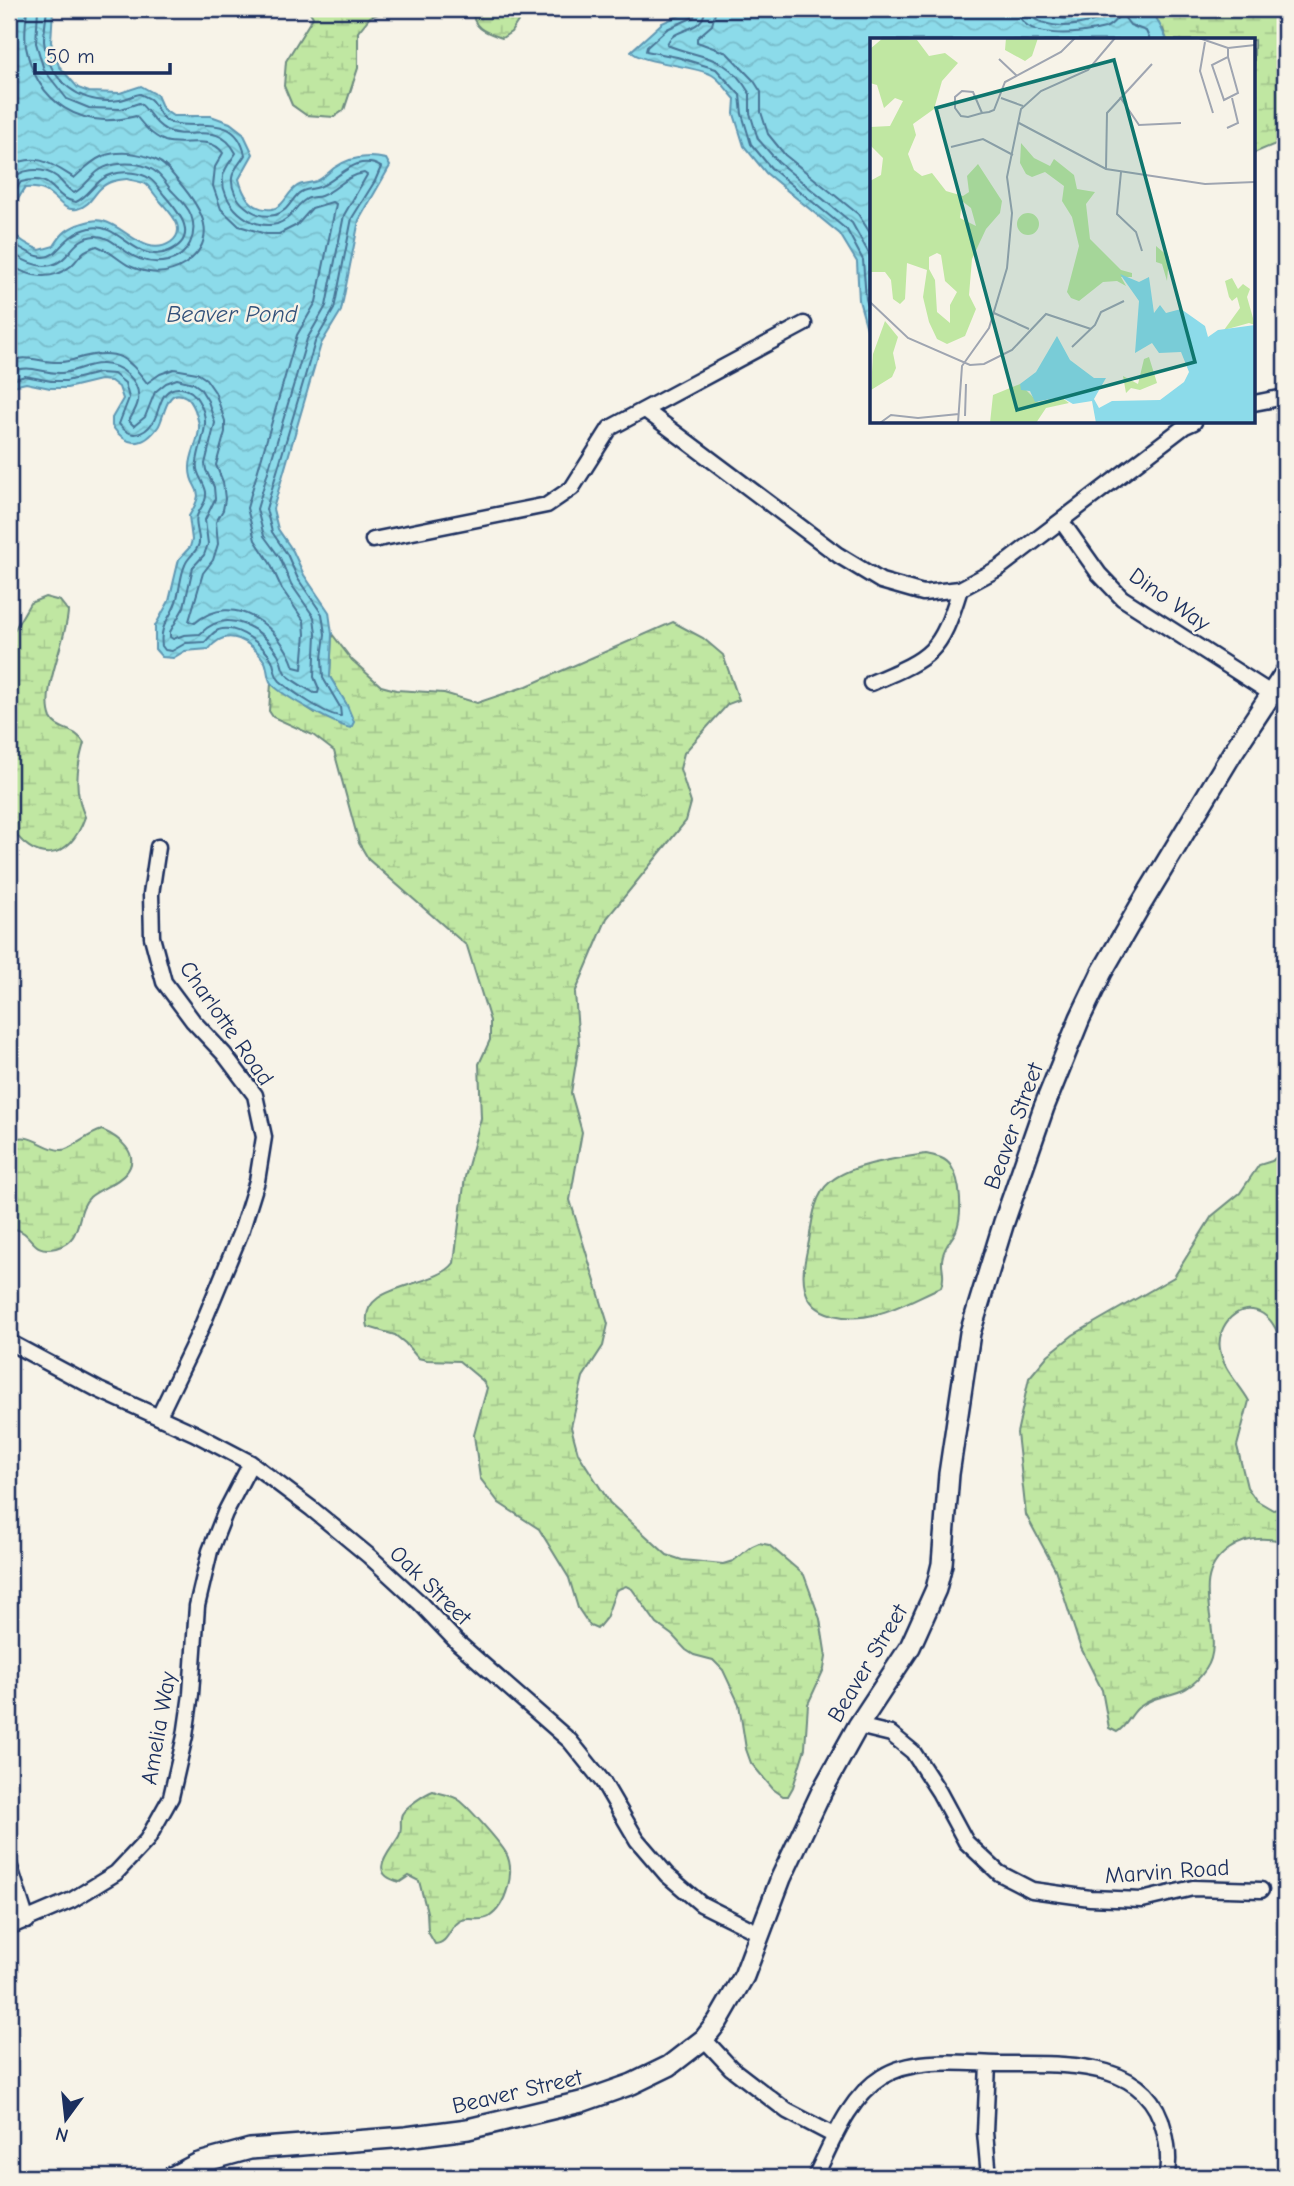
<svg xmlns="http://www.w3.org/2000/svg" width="1294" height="2186" viewBox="0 0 1294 2186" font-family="'Comic Neue',sans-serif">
<defs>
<pattern id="wetland-marsh" width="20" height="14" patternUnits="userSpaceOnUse" patternTransform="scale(1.75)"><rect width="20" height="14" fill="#c0e7a2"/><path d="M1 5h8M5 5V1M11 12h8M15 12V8" fill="none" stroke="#a4c68e"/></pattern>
<pattern id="water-waves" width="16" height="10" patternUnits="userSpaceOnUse" patternTransform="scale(1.75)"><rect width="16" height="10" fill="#8cdbea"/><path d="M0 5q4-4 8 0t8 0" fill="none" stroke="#78bccb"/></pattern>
</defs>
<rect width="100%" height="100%" fill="#f7f3e8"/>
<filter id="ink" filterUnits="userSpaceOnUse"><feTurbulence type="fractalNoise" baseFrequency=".0143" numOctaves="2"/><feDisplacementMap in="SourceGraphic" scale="14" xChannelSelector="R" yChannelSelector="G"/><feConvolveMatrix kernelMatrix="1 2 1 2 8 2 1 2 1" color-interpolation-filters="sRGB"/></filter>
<g filter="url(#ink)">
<!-- wetland -->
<path fill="url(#wetland-marsh)" stroke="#6e8b80" stroke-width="2" d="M308,9H391L370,17L358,32V68L344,110L334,117L306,115L292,105L284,86L286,61L313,17Z
M472,9H526L511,32L502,38C485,32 473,29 472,9Z
M1018,9H1285V145L1280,142L1254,153V40H1167L1163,29L1117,9L1065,19Z
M45,597L60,601L68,611C67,640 40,691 51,718C57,731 75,727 84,743C76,770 74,791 85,817C69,863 33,865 9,824V639L30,603Z
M673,622L703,638L723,655L739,700L728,704L684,753L680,769L691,803L686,821L607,918L575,993L579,1044L571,1093L582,1132L570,1200L608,1324L603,1346L583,1377L571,1427L578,1453L610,1503L667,1555L682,1560L723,1564L733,1561L752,1546L759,1543L769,1545L804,1575L820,1619L826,1657L824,1669L808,1704L805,1748L793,1787L788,1796H783L773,1789L751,1763L746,1749L739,1704L723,1670L713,1660L694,1655L686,1650L672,1635L657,1624L632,1589L626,1586L616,1590L606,1618L597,1629L590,1626L578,1608L569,1578L539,1529L499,1503L480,1478L474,1435L487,1388L483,1381L459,1361L427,1360L418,1358L405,1343L395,1335L368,1327C356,1282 435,1289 454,1263L465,1177L481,1118L479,1064L490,1040V1021L467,946L369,860L359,843L334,751L313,735L273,717L269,711L271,683L315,713L346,704L330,677L332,634L352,660L381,686L396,690L444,693L477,703L527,686Z
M102,1130C118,1137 142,1154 126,1173C117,1184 101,1188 90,1197C74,1212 85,1240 56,1248C30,1254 34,1233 15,1229L9,1236V1143C29,1127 43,1151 62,1150C71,1150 87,1134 102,1130Z
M1285,1149V1356C1279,1342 1279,1325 1263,1314C1239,1299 1216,1326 1220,1349C1223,1370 1239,1383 1249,1401L1237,1446L1247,1487L1256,1500L1273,1510L1282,1508L1285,1504V1542C1266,1537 1246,1537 1229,1549C1183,1581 1229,1635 1206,1669C1184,1702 1162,1689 1138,1708C1130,1715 1127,1726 1117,1732L1109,1728L1102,1690L1080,1646L1055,1569L1026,1515L1017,1433L1029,1378L1048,1355L1073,1335L1174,1277L1212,1216L1240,1193L1259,1165L1272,1161Z
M926,1154C935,1156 945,1157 951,1166C961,1181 963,1214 956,1231C952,1239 945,1246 943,1255C939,1268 947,1274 941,1287C920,1296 898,1309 877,1314C852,1321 811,1319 805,1288C801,1273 806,1256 809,1241C812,1221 814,1195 830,1182C851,1164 899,1158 926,1154Z
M433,1791C441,1794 453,1795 459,1800C468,1806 501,1844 506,1853C516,1872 506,1906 489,1917C480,1922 471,1917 462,1920C449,1925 450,1943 435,1944L428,1932L427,1912L419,1881L409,1876L400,1882C365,1874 391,1851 399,1836C403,1829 399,1820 402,1814C407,1806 425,1794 433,1791Z"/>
<!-- water -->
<path fill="url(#water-waves)" stroke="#5f96b2" stroke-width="2" fill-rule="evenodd" d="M9,9H53L51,42L59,66L78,88L89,92L120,93L141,86L157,95L163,109L173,116H211L230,123L243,133L253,154L239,179C243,195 252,211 272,209C284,207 287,193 296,187C302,182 310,184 317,181C323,178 329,172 334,168C350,157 368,155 386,159L390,166L359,220L341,311L321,344L273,509L278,529L293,551L304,575L329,612L332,634L330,677L346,703L354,722L351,728C338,726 279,694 271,683C267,678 268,668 265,662C252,642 227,625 209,649L185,651L173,658L162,657L155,649V626L169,601L179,559L190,547L192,540L189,516C209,484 189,493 190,467C190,453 200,439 199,426C199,421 196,414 195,410C193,405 190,399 186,397C166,385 165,417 158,427C142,449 126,446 112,426V418L123,399L119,387L111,381L100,380L67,388H50L26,383L9,387ZM127,179C133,181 142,181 147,185C152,190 156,197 161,202C170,213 188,229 171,242C146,259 125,226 103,221C94,219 86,222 77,225C65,230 61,235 54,246L40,250C2,235 5,218 25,188C57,184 57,213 77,209C90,206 93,195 101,188C108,181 118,180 127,179Z
M694,9H1018L1065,19L1117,9L1132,10L1156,17L1167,40H872V347L859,300L857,262L840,234L766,173L744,146L734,114L735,99C728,92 721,80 712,75C694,65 639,63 631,51L662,23Z"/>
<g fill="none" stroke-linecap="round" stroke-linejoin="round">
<!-- shore -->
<path stroke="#487496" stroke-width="2" d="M696,9L694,17L667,29L647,47L646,51L677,57L716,69L740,95L742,114L751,144L771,168L847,230L863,260L866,299L872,321
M705,9C704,34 672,26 667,45C704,60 726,53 750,94V113L758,139L778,162L852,223L872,259
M716,9L712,25L697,38V42L727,53L754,81L761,92V112L768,134L785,155L858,214L872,236
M1018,9C1020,42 1083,34 1105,28C1113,25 1116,18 1122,14L1130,25L1146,31L1150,40
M1027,9C1029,22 1053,26 1065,26C1077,26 1092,21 1104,19L1109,15L1110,9
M9,167C36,151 52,164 74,178C83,170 91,161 103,156C120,150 140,153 156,160C166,164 172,174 179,182C201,208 221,238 185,264C174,271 161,274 149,272C122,268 118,254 97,246C78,252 83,255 71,266C51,282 28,277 9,264
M9,183C19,168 42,166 57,177C63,183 67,189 74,193C89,185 92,169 112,165C125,162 141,163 153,170C160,174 166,183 171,190C178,197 187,205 191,215C198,234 189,256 168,261C129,269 118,235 95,236C80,237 75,246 66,256C49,275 26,263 9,251
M9,199L21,182C57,173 50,198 76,202C91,195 96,178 113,174C124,171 141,172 150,179C155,182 160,190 164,195C178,211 201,237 169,251C136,266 119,221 90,228C48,238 64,280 9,240
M9,361C27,354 39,362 57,362C66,363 75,359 83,357C118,348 128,358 147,383L160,374L174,369L197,373L206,379L215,392L225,421V432L216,465L223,482L225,499L223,510L216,522L218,544L213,560L203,573L189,621L195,623C234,590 281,627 294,667L302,669L305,634L304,621L282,589L270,563L255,540L247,508L297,335L316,302L336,204L332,202L312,208L297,225L279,234H266L239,226L221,209L213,186L215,167L223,153C210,134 183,147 165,141C152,136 144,126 136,116C81,131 37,103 26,47C24,35 26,21 27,9
M9,372C33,363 40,374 62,373C75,372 87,364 100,364C120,363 141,380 138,401C137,408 132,415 129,421L134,426L145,417L155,392L166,383L177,379L193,383L200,388L208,401L215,423L205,464L206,470L214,487L215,499L205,520L208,544L204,555L193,567L184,607L170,632V637L173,639L184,635L200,634C226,607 261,627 278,654C282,660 281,669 286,674C293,682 306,688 314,693H318L319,689L314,677L316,634L314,617L291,584L280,558L264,536L257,509L307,339L326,306L344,215L367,175L364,173C344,176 338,190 321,196C316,198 310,196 305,200C294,207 292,219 277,224C250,231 220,203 223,176C225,167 231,161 236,153C218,119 190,142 166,130C151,122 149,109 139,103L121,109L89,108L67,99L44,70L36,43L38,9
M9,381L25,376L51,381H66L99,373L114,374L125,383L129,398L119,424C129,438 143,437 153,422C161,410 159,386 181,388C189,389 194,393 198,400C213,424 200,438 197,462C195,474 204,481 206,492C207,503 200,507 197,516C194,524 200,534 199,543C197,553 188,556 185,565C180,576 180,590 176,602C170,620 159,625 162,646L165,650L172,651L186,643L205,642C210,637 214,630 222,629C240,626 264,646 272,660C275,667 274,675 280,681C291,691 327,716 341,716L340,707L323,678L322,658L325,634L322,614L298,579L287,554L272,532L266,509L315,342L334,309L352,218L375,181L381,167C355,152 339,180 319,187C312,190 304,188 298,194C290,202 287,212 275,215C254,220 230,199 232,178C233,169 241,162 245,155C236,112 197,130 172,123C158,119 159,107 150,99C147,97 144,96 140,94C133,95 127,99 120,100C81,106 48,81 44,41C44,31 46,19 47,9"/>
<defs>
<path id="street" d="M1254,403L1285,397
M645,410L838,555L881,581L923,593L960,589L999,568L1185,426L1194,422
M1062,522L1099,574L1122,598L1272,694
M373,540L547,505L572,488L610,428L804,324
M871,683C932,657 940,654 960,589
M158,847L151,894L152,937L164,982L193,1021L224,1054L255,1095L264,1137L257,1181L242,1229L199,1333L159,1416
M9,1342L99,1390L194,1433L251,1463L312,1509L369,1556L419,1602L457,1642L570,1741L603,1782L637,1840L667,1875L701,1904L761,1934
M858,1726L891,1734L913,1752L939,1792L966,1842L999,1873L1032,1890L1090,1898L1142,1900L1193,1888L1261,1890
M9,1864L27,1921
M9,1927L72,1900L116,1873L147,1840L171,1797L185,1736L191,1694L197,1606L210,1551L225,1513L251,1463
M704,2039L731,2068L787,2111L835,2136
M988,2064L985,2132L989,2177
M815,2177C832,2143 848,2098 882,2077C913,2057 961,2063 997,2064C1055,2065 1147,2055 1164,2130C1168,2146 1170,2162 1166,2177"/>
<path id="secondary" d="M172,2177L199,2163L250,2149L406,2137L468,2129L581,2102L632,2084L669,2066L704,2039L718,2021L744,1976L781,1878L822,1791L858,1726L910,1647L936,1589L942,1564L949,1474L970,1333L1004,1222L1044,1107L1080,1018L1102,972L1140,906L1233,752L1285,673"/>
</defs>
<!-- street casing -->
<use href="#street" stroke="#1b2f5e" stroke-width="19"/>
<!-- secondary casing -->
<use href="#secondary" stroke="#1b2f5e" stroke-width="24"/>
<!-- street -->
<use href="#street" stroke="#f7f3e8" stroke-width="14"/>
<!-- secondary -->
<use href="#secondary" stroke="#f7f3e8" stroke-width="19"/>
</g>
</g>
<g text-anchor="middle" stroke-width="5" stroke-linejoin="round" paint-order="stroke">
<!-- street labels -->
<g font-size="23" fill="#1b2f5e" stroke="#f7f3e8">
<text transform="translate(1170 599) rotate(35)" y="8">Dino Way</text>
<text transform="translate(227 1023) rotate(55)" y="8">Charlotte Road</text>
<text transform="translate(1013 1126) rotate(-70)" y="8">Beaver Street</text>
<text transform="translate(431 1585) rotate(44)" y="8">Oak Street</text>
<text transform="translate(867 1663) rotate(-59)" y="8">Beaver Street</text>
<text transform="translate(158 1728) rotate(-80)" y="8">Amelia Way</text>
<text transform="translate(1167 1871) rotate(-4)" y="8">Marvin Road</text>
<text transform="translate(517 2091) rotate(-13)" y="8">Beaver Street</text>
</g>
<!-- water labels -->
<g font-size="24" font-style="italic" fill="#32517a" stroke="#f7f3e8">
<text x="232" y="322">Beaver Pond</text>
</g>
</g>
<!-- overview -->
<g transform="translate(870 38)">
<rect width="385" height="385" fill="#f7f3e8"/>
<path d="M13,0L47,2L59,18L75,15L88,25L72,43L64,71L43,86L46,97L38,116L44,132L52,138L62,135L76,153L93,158L99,154L97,138L108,126L132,163L130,175L116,191L102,221L99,257L106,271L95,298L77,306L67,301L59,284L53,259L57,232L37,225L35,261L30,266L23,261L21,242L15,234H0V143L11,137L13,120L0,107V89L20,88L33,63L25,60L14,70L7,47L0,45V11ZM92,163L101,170L106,188L90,180ZM67,215L71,217L75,243L87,254L80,267V285L67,274L65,242L59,231V219ZM136,0H168L162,18L155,23L135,12ZM151,105L164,120L180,128L184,121L204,137L207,151L225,154L216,166L220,201L251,232L262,235V239H251L256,248L247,243L233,244L209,263L201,260L197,254L209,208L202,179L192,163L194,148L175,134L162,139L156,136L150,125ZM147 186a11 11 0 1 1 22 0a11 11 0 1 1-22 0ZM286,208L299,219L297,243L292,226L286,224ZM362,240L368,251L373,246L380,251L377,259L385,287L379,285L354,292L370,270L367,259L362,263L359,259L355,243ZM15,283L28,299L23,315L26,330L22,339L1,352L3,316ZM279,319L287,345L270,352L261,350L256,355L253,338L268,346L274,321ZM150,346L168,364L191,359L199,365L176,370L166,385H120L123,357Z" fill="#c0e7a2" fill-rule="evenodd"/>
<path d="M250,236L269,244L279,239L284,275L290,267L296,275L311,271L335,288L338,299L348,292L385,287V385H226L222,363L203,366L191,359L165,364L160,353L151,352L150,346L166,334L187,298L200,322L224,340H236L224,361L229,370L242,363L290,362L314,344L319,334L311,314L289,315L282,305L265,315L269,263Z" fill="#8cdbea"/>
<path fill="none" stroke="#9fa5b1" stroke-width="2" d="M329,0L358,10L385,7M335,4L330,33L343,75M358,19L368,55L354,62L342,27L358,19V10M129,21L147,38M250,59L269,87L311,85M131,60L153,68M112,75L103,54L92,53L85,59V70L91,78L98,79L112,75L119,74L124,72L135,44L191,14L205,0M149,85L236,131L335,146L385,144M357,90L368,85L362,60M81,109L113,101L143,117M236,131L237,75L282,26M251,134L247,176L266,194L272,213M0,264L38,300L100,327L114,326L142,312L176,276L221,291M124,275L159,291M202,309L225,287L231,274L254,263M95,378L96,346M10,385L21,377L48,380L89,376M88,385L92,328L119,290L137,230L142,175L137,139L151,71L171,53L218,32L245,0"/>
<path fill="#0f766e" fill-opacity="0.15" stroke="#0f766e" stroke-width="3.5" d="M244,22L325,324L147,372L66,70Z"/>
<rect width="385" height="385" fill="none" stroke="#1b2f5e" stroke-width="3.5"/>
</g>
<!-- margin -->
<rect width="1294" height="2186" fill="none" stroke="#f7f3e8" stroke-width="35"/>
<rect x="18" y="18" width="1259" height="2151" fill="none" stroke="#1b2f5e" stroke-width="2.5" filter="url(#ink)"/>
<!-- north arrow -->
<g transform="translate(66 2119) rotate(195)" stroke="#f7f3e8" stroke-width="5" paint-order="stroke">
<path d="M0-5L12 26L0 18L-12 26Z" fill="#1b2f5e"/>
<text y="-10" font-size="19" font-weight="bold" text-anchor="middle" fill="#1b2f5e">N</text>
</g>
<!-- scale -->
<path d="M35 63v10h135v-10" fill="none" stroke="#1b2f5e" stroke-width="3.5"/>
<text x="46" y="63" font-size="21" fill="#1b2f5e" stroke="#f7f3e8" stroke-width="5" paint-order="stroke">50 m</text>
</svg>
